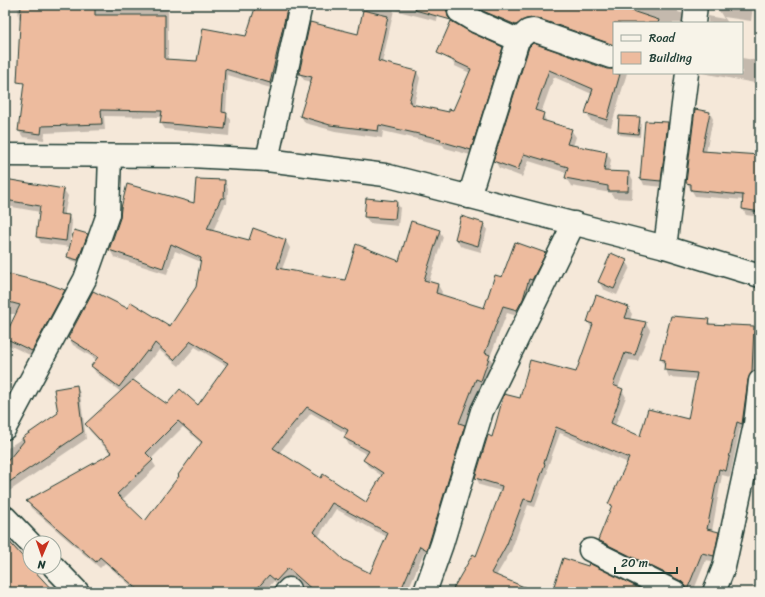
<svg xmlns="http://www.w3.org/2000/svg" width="765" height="597" viewBox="0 0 765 597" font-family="Sriracha,sans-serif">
<rect width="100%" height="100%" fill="#f5e8d9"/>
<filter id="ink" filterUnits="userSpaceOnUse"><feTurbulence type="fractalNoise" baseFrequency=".025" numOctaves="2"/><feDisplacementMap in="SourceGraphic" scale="8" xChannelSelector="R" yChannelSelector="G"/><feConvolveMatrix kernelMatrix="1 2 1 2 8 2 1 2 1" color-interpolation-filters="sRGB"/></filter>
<g filter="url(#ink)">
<!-- shadow -->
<path fill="#0003" fill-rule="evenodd" d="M5,5H168V60L197,62L247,37L257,5H293L274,89L228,75L226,113L230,120L229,136L165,129L161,123L162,117L104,116L105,130L45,133L44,140L23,137L19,131L32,26L23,25L19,18L18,9L5,8Z
M354,5H440L437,21L394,10L382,63L417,72L420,78L414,105L449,113L454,112L470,73L455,66L451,59L502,48L506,54L474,156L445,148L443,145L383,131L382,138L335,131L305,123L301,116L312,82L304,80L300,74L359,35L365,8Z
M473,5H678V12L682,13L686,23H614V50L520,32L477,11Z
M718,5H753L751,21L724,17L728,23H708V16L724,19L717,7Z
M530,48L614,73H627L611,127L591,121L586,113L592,94L554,77L541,113L543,114L547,123L571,130L576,137L573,146L607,153L611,160L609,172H629L633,180L632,199L614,198L611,193L571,186L566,178L567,173L529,161L522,177L499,168L495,161Z
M742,58L760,61V84L702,73H742Z
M710,113L713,119L706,152L754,156L760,135V217L746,215L743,209L744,200L695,196L687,183Z
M639,118L641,121L640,137L620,135L619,132Z
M668,123L671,130L664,187L644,185L641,178Z
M5,179L64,190L68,196L64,216H69L72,223L69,247H70L41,243L37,236L40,212L7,206L5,242Z
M224,181L228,188L227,204H225L213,231L250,241L253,229L286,241L290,248L282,269L346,281L399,262L439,230L443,237L429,282L438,285L442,292L441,295L485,309L503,278L545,253L549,260L521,317L507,313L490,357L493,363L485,387L480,386L464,426L468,433L430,556L424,552L407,592H302V586L297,584L282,589L274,581L264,592H138L105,563L100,568L31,508L28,501L111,454L90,431L86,424L121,392L96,373L92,366L97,360L73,345L69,338L128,310L170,327L197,287L201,262L175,251L167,274L114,257L110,250L195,204ZM195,347L227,366L198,407L167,405L133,381L152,357L153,358L159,350L179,366ZM311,413L347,434L345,438L349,445L368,455L364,460L368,466L382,476L366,503L321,479L279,453ZM183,427L202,444L180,477L145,523L122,500L156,467L151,459ZM336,509L387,537L371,574L344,560L318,537Z
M396,201L400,208L398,226L369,223L365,216Z
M484,223L487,230L481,252L460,246L456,239Z
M87,234L89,237L80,263L70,260L68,257Z
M626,261L630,267L617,295L603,289L599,282Z
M5,274L64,291L68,298L36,358L9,345L5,338L17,314H5Z
M628,308L632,314L630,320L646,323L650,330L638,361L629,360L618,388L622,390L626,397L615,426L641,438L689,420L697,379L669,377L661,359L708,320L711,325L753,327L757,334L755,379L746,430L740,428L730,477L722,475L712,531L718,533L722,540L717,562L706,560L693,592H689L685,588L603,547L599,540L612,508L610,503L628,463L560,433L547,469L548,471L535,507L528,505L511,551L496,576L535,592H456L477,557L501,491L480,485L476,478L493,438L521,400L576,373L592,329L588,322Z
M76,386L80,393L86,439L5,494V450L59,413Z
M5,536L18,550L22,558L52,592H5Z"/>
<!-- building -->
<path fill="#edbb9e" stroke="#1f3d34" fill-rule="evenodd" d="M21,5H95V15H165V59L197,61L203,28L246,36L256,5H288L270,83L225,69L222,112L227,113L225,129L160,123L162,111L101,110L102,124L42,126L41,134L18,131L24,83L17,82Z
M416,5H446L448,17L451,20L415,10Z
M473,5H614L659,20L658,23H614V45L537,18L526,19L516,25L483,11Z
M363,10L388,16L378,61L417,71L409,102H411V104L449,112V109L453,110L471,69L437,53L451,21L472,33L503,47L471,150L440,141L441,139L379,125L378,131L330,125L300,116L312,77L299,74L310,22L358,34Z
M533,43L607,69H614V73L620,74L607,120L585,113L593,89L549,70L535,110L544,113L542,120L572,129L567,144L607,152L604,171L629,172L628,191H608V186L565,178L568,167L524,154L518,170L493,161L529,47Z
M695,109L710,112L702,151L760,155V212L742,209L743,195L691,190V184L686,183Z
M619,116L640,117L638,134L618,132Z
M645,121L668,122L661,181L640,179Z
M5,179L64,189L60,214L69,215L66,241L36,237L40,206L5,200Z
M196,179L225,180L224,198H221L207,229L249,240L253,228L286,240L277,268L345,280L356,244L399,261L411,221L440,230L424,280L438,284L436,293L484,308L495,275L502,277L515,242L546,253L532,280L529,279L523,299L517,310L503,306L485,353L490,355L481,381L476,379L459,423L465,425L427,550L420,546L400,592H315L288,568L276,581L269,575L254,592H141L100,557L96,562L26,501L112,453L85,424L133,380L167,404L180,389L198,405L228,363L191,341L174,360L155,343L149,352L147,351L119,387L91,366L98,357L68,338L93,291L127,308L131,302L170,326L196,287L201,258L171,244L163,268L109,250L120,218L121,208L127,184L194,203ZM307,407L348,430L344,438L369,451L363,460L383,473L366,502L323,474L321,478L273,448ZM178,421L202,442L178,475L179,476L145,521L117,494L153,460L146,453ZM332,503L388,533L370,573L344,560L314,532Z
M366,198L397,201L395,219L364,217Z
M461,216L484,223L478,246L455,239Z
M74,230L88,234L78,260L67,257Z
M611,253L627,260L614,289L598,282Z
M5,273L49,284L65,290L32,351L5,338V336L20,305L5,301Z
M596,295L629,307L625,318L646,322L635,355L625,353L613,385L623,389L611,423L640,436L648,409L688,419L697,373L664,370L665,360L660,359L671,316L709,319L708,324L754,326L752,372L748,380L742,424L737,422L726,471L719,469L707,529L719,532L714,556L702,553L687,590L685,585L681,581L598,540L612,505L608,504L629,458L556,427L544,463L545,464L532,501L524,499L507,544L491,573L536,592H451L473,554L476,556L501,490L502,486L475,478L488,435L492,437L504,394L520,398L530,360L576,372L593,324L587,322Z
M77,385L83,432L5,485V464L24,441L22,438L58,413L54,389Z
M5,537L30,565V567H31L54,592H5Z
M563,558L588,566L589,563L647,592H552Z"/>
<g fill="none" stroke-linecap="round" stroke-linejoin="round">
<defs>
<path id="minor" d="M459,5V11L477,22L518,40L469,197
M694,23L696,5
M518,40L528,31L533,30L611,57
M267,160L301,5
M665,247L687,73
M5,428L85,279L108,214L110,156
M5,517L30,543
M590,550L675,592
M54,567L78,592
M286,592L289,589
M425,592L442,544L482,411L574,223
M714,592L724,567L755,424L760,381"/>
<path id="major" d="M5,155L190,156L267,160L385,175L665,247L760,276"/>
</defs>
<!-- minor casing -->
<use href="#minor" stroke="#1f3d34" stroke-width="25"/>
<!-- major casing -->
<use href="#major" stroke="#1f3d34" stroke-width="25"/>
<!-- minor -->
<use href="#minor" stroke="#f7f3e8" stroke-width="22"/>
<!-- major -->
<use href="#major" stroke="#f7f3e8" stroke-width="22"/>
</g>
</g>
<!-- margin -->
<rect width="765" height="597" fill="none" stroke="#f7f3e8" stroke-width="20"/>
<rect x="10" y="10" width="745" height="577" fill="none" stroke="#1f3d34" stroke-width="1.5" filter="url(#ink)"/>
<!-- legend -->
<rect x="613" y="22" width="130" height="52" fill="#f7f3e8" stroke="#a1aaa0"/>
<rect x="621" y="35" width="20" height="6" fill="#f7f3e8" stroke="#a1aaa0"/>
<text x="649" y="42" font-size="12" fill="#1f3d34">Road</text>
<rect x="621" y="52" width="20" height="12" fill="#edbb9e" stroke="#a1aaa0"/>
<text x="649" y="62" font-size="12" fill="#1f3d34">Building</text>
<!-- north arrow -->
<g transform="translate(42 555) rotate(182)"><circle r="19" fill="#f7f3e8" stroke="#a1aaa0"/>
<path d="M0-3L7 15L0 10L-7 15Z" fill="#c8321e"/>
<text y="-6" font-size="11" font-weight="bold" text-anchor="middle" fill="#1f3d34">N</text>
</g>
<!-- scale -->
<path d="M615 567v6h62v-6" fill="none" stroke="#1f3d34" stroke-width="2"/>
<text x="621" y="567" font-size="12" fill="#1f3d34" stroke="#f7f3e8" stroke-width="3" paint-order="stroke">20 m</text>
</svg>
